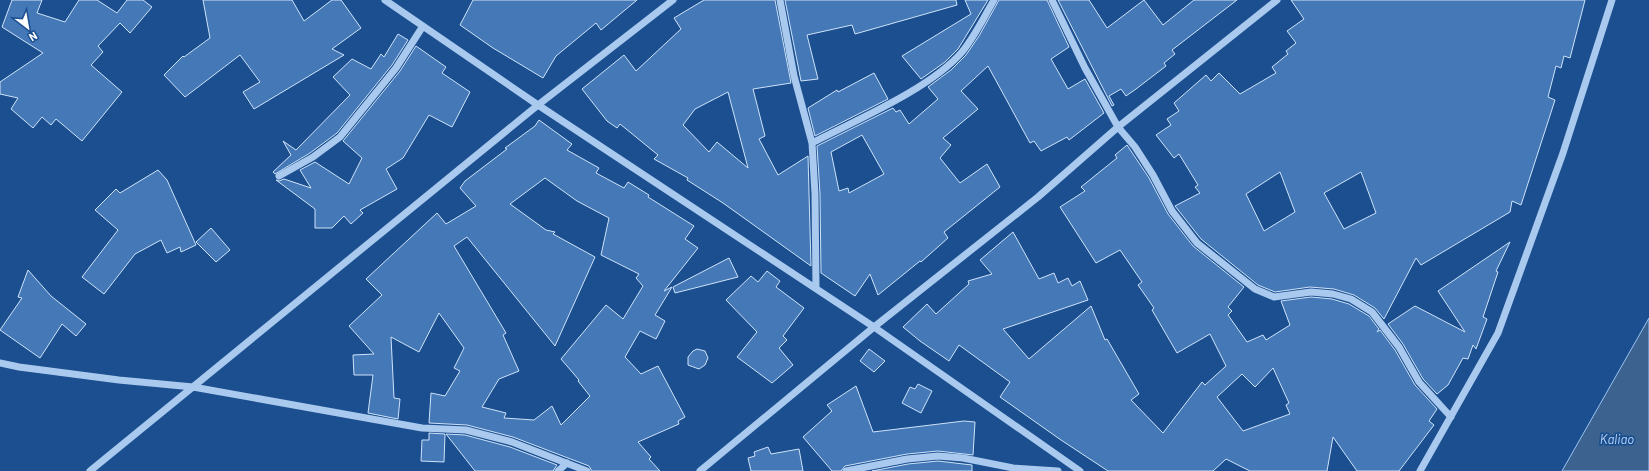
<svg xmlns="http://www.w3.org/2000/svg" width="1649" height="471" viewBox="0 0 1649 471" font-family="Barlow,sans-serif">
<rect width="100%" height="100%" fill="#1b4f8f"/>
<!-- water -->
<path fill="#3c6290" stroke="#9cc4f0" d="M1649,318V471H1562Z"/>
<!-- building -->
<path fill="#4478b7" stroke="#cfe3fa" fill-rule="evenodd" d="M12,0H42L37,13L65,22L79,0H97L117,13L127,0H143L152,7L130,33L120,23L98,46L103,52L91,65L122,92L82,141L56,119L51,125L42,117L33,128L11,109L18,98L0,94V82L43,53L2,27Z
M203,0H292L304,21L332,0H341L361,28L332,49L344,55L254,109L243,92L260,82L240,55L185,97L164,75L183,56L184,57L210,38Z
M473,0H637L601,30L596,23L556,56L543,78L493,48L460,25Z
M704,0H775L791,83L753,89L765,136L759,139L778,175L808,156L811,266L723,203L687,180L688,178L654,159L658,155L620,124L617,128L607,121L582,89L624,55L636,71L681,29L674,18ZM728,92L748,168L717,142L709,152L683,125L695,109Z
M785,0H956L957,5L855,34L852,25L807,35L818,79L801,81Z
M965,0H988L958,49L945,62L921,79L902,56L971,14Z
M999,0H1047L1069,47L1051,59L1068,89L1085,79L1104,113L1069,140L1067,137L1041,151L1034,141L1030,143L988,66L961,91L978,109L943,138L951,145L940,158L960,183L987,164L1000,187L944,232L948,238L921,262L920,261L878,295L870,274L855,296L821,273L820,194L817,146L893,108L896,112L900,110L909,124L938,99L928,87L951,70L966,55L979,36ZM862,135L884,174L849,193L848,188L839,191L831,152Z
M1058,0H1089L1107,28L1144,0L1163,25L1194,0H1237L1172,50L1175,54L1164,63L1166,66L1136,89L1126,96L1121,89L1109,96L1114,105L1112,106Z
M1291,0H1585L1570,58L1564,56L1561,68L1556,66L1548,97L1555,100L1521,205L1512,201L1510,212L1421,265L1416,258L1384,319L1375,308L1354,295L1334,289L1310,287L1275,292L1258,285L1201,239L1175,206L1200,193L1195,187L1198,185L1179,154L1174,158L1156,135L1171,125L1167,119L1179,111L1174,103L1206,75L1211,81L1219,73L1240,94L1276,73L1272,67L1288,54L1286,51L1296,43L1287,31L1304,19ZM1280,172L1295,212L1264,231L1246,194ZM1361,172L1376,213L1344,229L1324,193Z
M398,34L408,40L392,65L337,133L310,153L275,174L273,172L291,155L283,141L296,150L350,95L333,77L352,59L371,69L381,54L384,57Z
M416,46L446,67L442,73L470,92L452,127L429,115L403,158L386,169L397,189L360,210L363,213L351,224L344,216L332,228H315V209L276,180L279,181L284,179L311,188L300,170L315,162L349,184L362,158L343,141L400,71Z
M874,73L888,99L815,136L808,108L837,90L838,92Z
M539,120L572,144L567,150L599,168L596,173L624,188L628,182L649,195L648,197L694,226L685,239L698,248L664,291L672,287L655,315L665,321L656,339L640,331L625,357L641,374L658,366L685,417L678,421L679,424L638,442L651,457L649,459L660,471H592L589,466L513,437L467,425L429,423L431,393L445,396L460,371L454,368L464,348L439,313L419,352L391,337L394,398L400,399L398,419L368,413L373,375H354L353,355L374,354L349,326L382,295L366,279L437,213L446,224L476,206L460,188L465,181L507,149L505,148L535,126ZM545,178L577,201L609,218L601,255L639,274L636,278L643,286L623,319L606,305L561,359L579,380L578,381L590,396L561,425L552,406L534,420L504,418L506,413L482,407L499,379L519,371L503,335L506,333L454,246L467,237L555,346L595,257L553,234L555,232L546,230L510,204Z
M1127,145L1149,178L1168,214L1193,246L1244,287L1228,307L1232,311L1228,315L1247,342L1263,335L1266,340L1290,325L1281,301L1311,297L1332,299L1349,304L1369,316L1379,329L1377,332L1380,330L1395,350L1415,385L1437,409L1429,421L1434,425L1399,471H1357L1333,437L1327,471H1250L1226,459L1213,471H1108L1061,440L1000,397L1010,382L959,345L949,361L920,341L903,327L927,304L936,314L969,284L968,281L992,274L980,260L1013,232L1039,279L1054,273L1058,283L1068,278L1072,286L1080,281L1088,300L1003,329L1029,359L1091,306L1105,340L1107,339L1139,394L1131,400L1163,433L1202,382L1205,385L1226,366L1210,334L1177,353L1152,310L1154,308L1138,285L1142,282L1120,250L1096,263L1060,207L1085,191L1081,187L1117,158L1115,155ZM1273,368L1289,403L1286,405L1290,414L1243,431L1217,397L1242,374L1255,387Z
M158,170L167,180L196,245L181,252L180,247L167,253L161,240L135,254L104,294L82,277L118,230L95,210L116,189L120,193Z
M211,228L230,250L216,262L196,242Z
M1510,242L1496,271L1498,272L1483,317L1487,319L1476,349L1473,345L1468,359L1463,358L1448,385L1437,394L1423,379L1403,344L1388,324L1415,306L1465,332L1438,291Z
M729,258L738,277L675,293L673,287Z
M28,270L51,296L86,324L76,336L62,324L40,358L0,330L22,298L18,297Z
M767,271L780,281L776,287L804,308L783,336L787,340L779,348L793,365L772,383L737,357L757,332L726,300L751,276L758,282Z
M697,349L705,351L708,358L705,365L699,369L688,365V357L693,351Z
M869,349L885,361L874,372L860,361Z
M918,384L932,391L921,413L902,403L910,387L915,389Z
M856,386L873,432L964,421L975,422L973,455L938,451L907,454L845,466L841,471H832L803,437L832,411L827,405Z
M429,433L445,434L444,462L421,461L422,440H429Z
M446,434L465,435L510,447L557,465L553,471H475Z
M768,447L771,454L799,449L803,471H751L748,458L755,456L754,452Z
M938,461L972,465V471H872L908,464Z"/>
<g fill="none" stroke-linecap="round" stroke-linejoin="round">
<!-- minor -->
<path stroke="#a9c9ee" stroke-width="7" d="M385,0L538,105L874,327L1080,471
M780,0L794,76L812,143L815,194L816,288
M1052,0L1085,68L1118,127L1135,147L1153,175L1172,211L1197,243L1255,289L1274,297L1311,292L1333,294L1351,299L1372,312L1399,347L1419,382L1451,417
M812,143C856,120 930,89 962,52C975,36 984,17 994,0
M279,176L313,157L340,137L396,68L423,26
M0,363L19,367L119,380L193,387L422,428L466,430L512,442L587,471
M90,471L538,105L673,0
M558,471L567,463
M700,471L874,327L1038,197L1118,127L1277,0
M846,471L907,459L938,456L963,458L1013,468L1058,471
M1420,471L1498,333L1563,153L1612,0"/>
</g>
<g text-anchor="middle" stroke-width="3.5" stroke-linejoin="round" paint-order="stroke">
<!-- water labels -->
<g font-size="13" font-style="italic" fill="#b5d3f5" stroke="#1b4f8f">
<text x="1617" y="444">Kaliao</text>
</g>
</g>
<!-- north arrow -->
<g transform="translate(28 28) rotate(149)" stroke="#1b4f8f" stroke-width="3" paint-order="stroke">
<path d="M0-3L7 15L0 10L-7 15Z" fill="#ffffff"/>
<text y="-6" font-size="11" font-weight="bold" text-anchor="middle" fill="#ffffff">N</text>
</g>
</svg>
